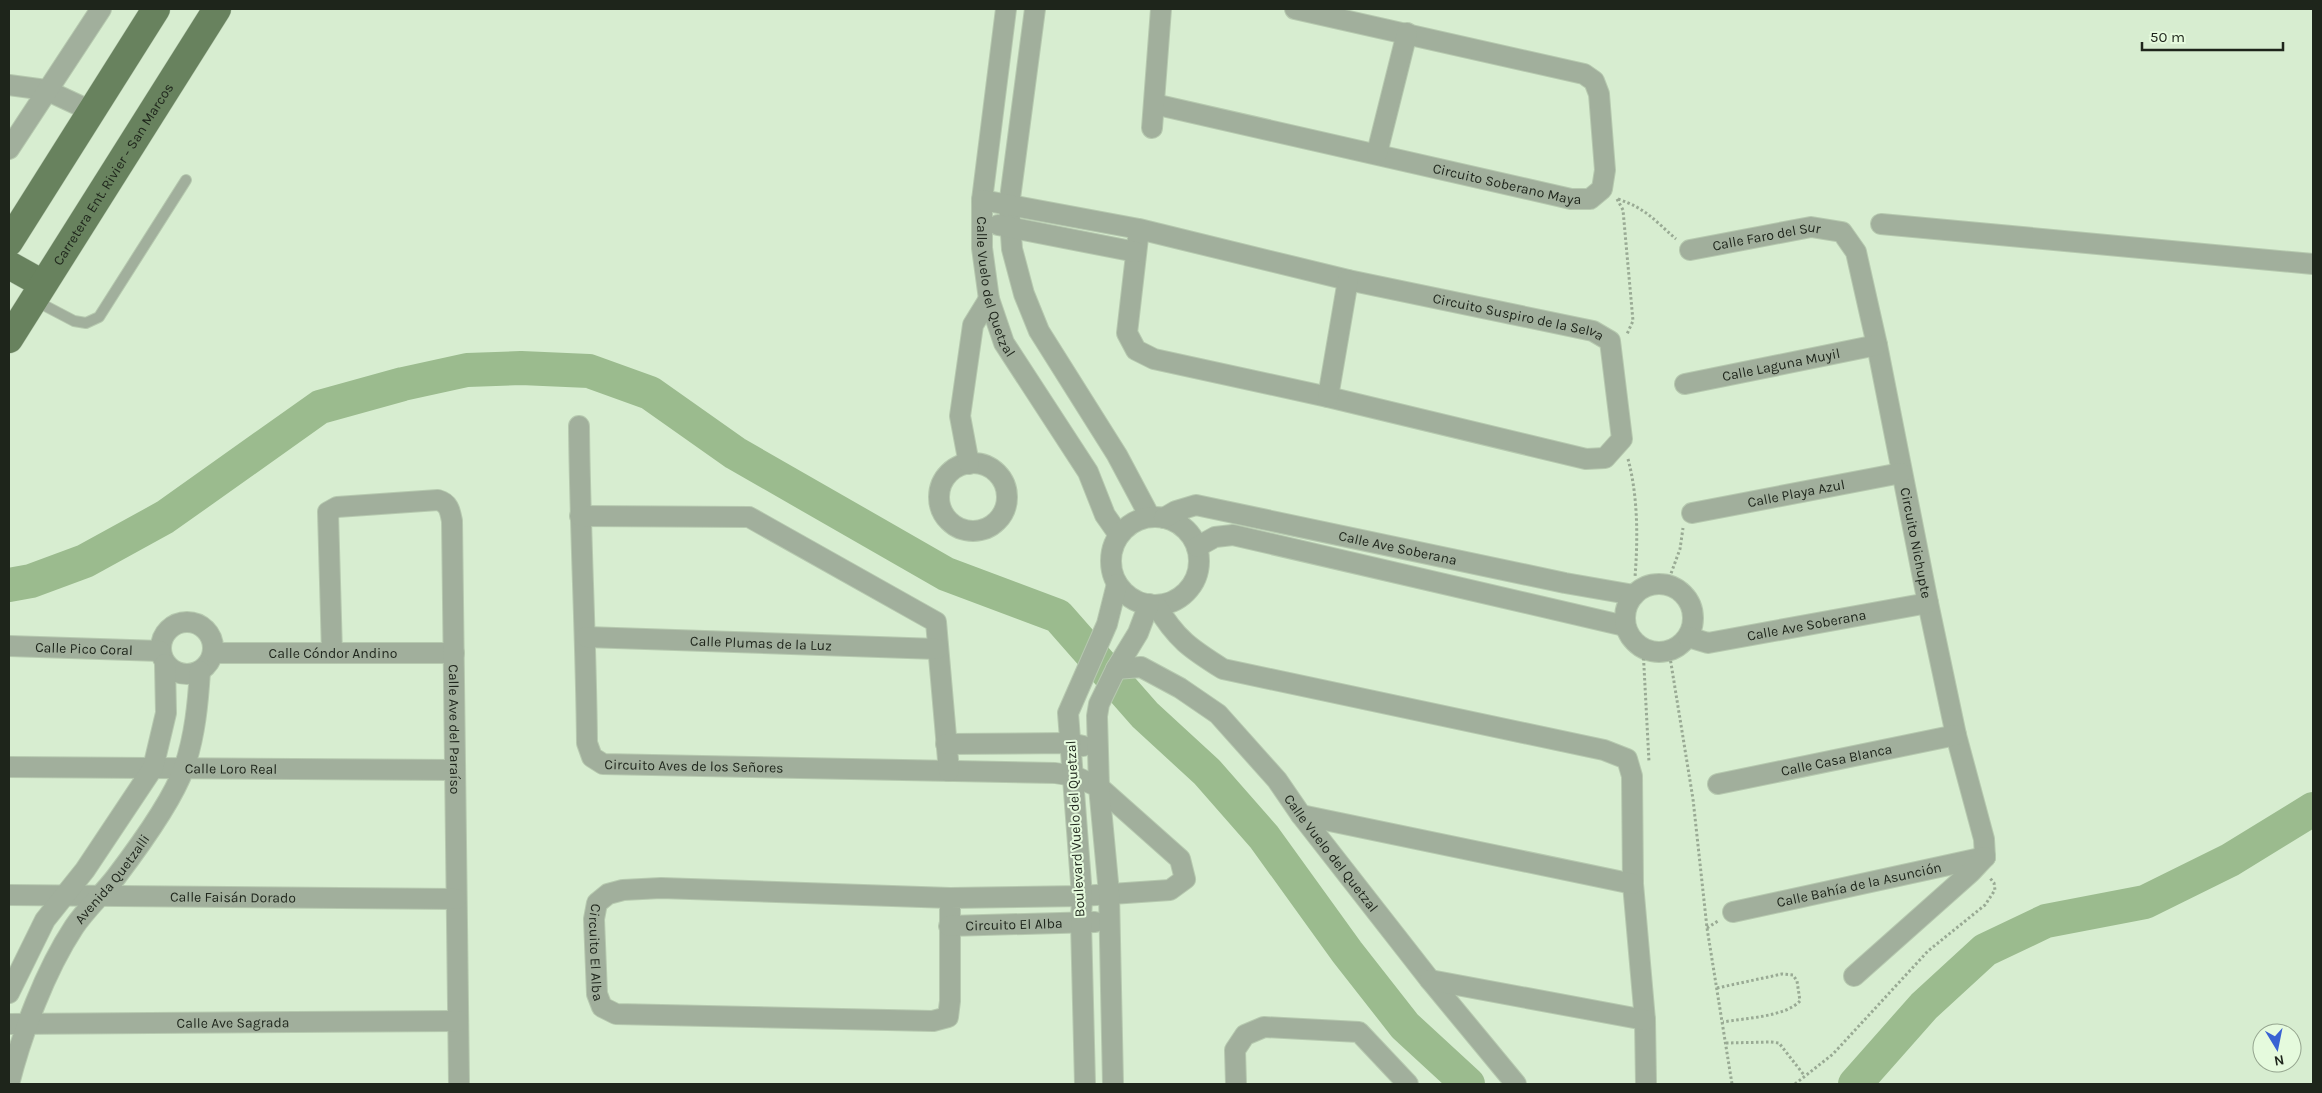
<svg xmlns="http://www.w3.org/2000/svg" width="2322" height="1093" viewBox="0 0 2322 1093" font-family="Karla,sans-serif">
<rect width="100%" height="100%" fill="#d7edd0"/>
<g fill="none" stroke-linecap="round" stroke-linejoin="round">
<!-- river -->
<path stroke="#9bbb8e" stroke-width="34" d="M9,585L31,581L85,561L165,517L320,407L403,384L467,370L521,368L589,371L650,393L735,453L946,574L1058,616L1145,715L1207,772L1264,837L1347,952L1405,1026L1468,1084
M1855,1084L1924,1006L1985,950L2046,921L2145,902L2230,860L2313,809"/>
<defs>
<path id="service" d="M34,300L74,321L86,323L99,317L186,180"/>
<g id="minor">
<path id="s1" d="M1006,9L982,200V248L989,299L1004,343L1088,472L1105,515L1119,535"/>
<path d="M1035,9L1009,206L1012,249L1024,294L1039,331L1117,455L1150,517"/>
<path d="M9,85L46,90L91,111"/>
<path id="s2" d="M1154,104L1571,199H1590L1602,189L1605,170L1599,94L1594,81L1584,74L1295,9"/>
<path d="M1152,128L1161,9"/>
<path d="M9,149L101,9"/>
<path d="M1377,153L1407,33"/>
<path id="s3" d="M982,200L1139,229L1348,280L1593,331L1610,341L1622,439L1605,458L1586,459L1328,397L1154,359L1136,350L1127,333L1139,229"/>
<path d="M1881,224L2313,264"/>
<path d="M998,225L1136,252"/>
<path id="s4" d="M1690,250L1811,227L1842,232L1856,252L1877,345L1928,603L1956,735L1984,839L1985,857"/>
<path id="s5" d="M1685,384L1877,345"/>
<path d="M1328,397L1348,280"/>
<path id="s6" d="M579,426C580,531 586,637 587,743L592,757L603,764L1055,773L1074,776L1099,787L1180,859L1185,879L1170,890L1082,896L950,898L661,888L623,890L608,894L597,903L594,919L597,994L602,1007L616,1014L933,1021L948,1017L950,1001V898"/>
<circle cx="973" cy="497" r="34"/>
<path d="M969,464L960,416L973,325L989,299"/>
<path id="s7" d="M1692,513L1901,473"/>
<path d="M580,516L749,517L936,622L949,771"/>
<circle cx="1155" cy="561" r="44"/>
<path id="s8" d="M1164,518L1176,511L1196,505L1565,583L1634,595"/>
<path d="M1197,547L1215,537L1233,535L1625,626"/>
<circle cx="1659" cy="618" r="34"/>
<path d="M1156,605C1176,639 1191,649 1223,669L1604,750L1627,759L1632,776L1633,884L1645,1020L1646,1084"/>
<circle cx="187" cy="648" r="26"/>
<path id="s9" d="M586,637L937,649"/>
<path id="s10" d="M1688,637L1708,643L1928,603"/>
<path id="s11" d="M9,646L160,651"/>
<path id="s12" d="M213,653H454"/>
<path id="s13" d="M332,653L328,512L337,507L438,500C449,503 450,511 452,521L459,1084"/>
<path id="s14" d="M1116,669L1141,667L1180,688L1218,714L1277,780L1301,815L1430,980L1516,1084"/>
<path d="M946,744L1070,743L1083,746"/>
<path id="s15" d="M9,767L455,770"/>
<path id="s16" d="M1718,784L1956,735"/>
<path d="M1301,815L1633,884"/>
<path id="s17" d="M9,895L456,899"/>
<path id="s18" d="M1733,912L1985,857"/>
<path id="s19" d="M949,926L1095,922"/>
<path d="M1854,976L1971,872L1985,857"/>
<path d="M1430,980L1645,1020"/>
<path d="M9,993L45,920L85,870L153,768L166,713L165,664"/>
<path id="s20" d="M9,1024L458,1021"/>
<path id="s21" d="M9,1084C22,1033 45,971 74,927C86,909 103,894 116,877C138,848 172,802 184,768C195,736 198,703 200,671"/>
<path d="M1085,1084L1081,922L1082,896L1068,713L1107,624L1117,584"/>
<path d="M1113,1084L1109,893L1099,787L1097,716L1099,704L1116,669L1138,633L1149,604"/>
<path d="M1236,1084L1235,1050L1245,1035L1264,1027L1359,1032L1408,1084"/>
</g>
<g id="primary">
<path d="M9,242L156,9"/>
<path d="M9,265L43,284"/>
<path id="s22" d="M9,339L217,9"/>
</g>
</defs>
<!-- service casing -->
<use href="#service" stroke="#b6c9af" stroke-width="12"/>
<!-- minor casing -->
<use href="#minor" stroke="#b6c9af" stroke-width="22"/>
<!-- primary casing -->
<use href="#primary" stroke="#b6c9af" stroke-width="29"/>
<!-- path -->
<path stroke="#99aa94" stroke-width="3" stroke-dasharray="2.5 2.5" stroke-linecap="butt" d="M1617,199L1623,210L1633,321L1627,334
M1618,199C1647,209 1654,220 1676,239
M1628,459C1638,496 1638,539 1635,577
M1656,584L1669,579L1680,549L1683,528
M1643,648L1649,762
M1669,651L1693,799L1707,928L1732,1084
M1707,928L1718,921
M1717,988L1782,974L1793,975L1797,981L1800,1001C1785,1017 1745,1018 1723,1022
M1726,1043L1771,1042L1779,1043L1804,1075
M1795,1084L1833,1054L1928,951L1985,905L1995,890L1994,883L1990,878"/>
<!-- service -->
<use href="#service" stroke="#a1af9c" stroke-width="10"/>
<!-- minor -->
<use href="#minor" stroke="#a1af9c" stroke-width="20"/>
<!-- primary -->
<use href="#primary" stroke="#68825e" stroke-width="28"/>
</g>
<g text-anchor="middle" stroke-width="4" stroke-linejoin="round" paint-order="stroke">
<!-- street labels -->
<g font-size="14" fill="#1e251b" stroke="#e5fadd">
<text dy="5" stroke="none"><textPath href="#s22" startOffset="195">Carretera Ent. Rivier - San Marcos</textPath></text>
<text dy="5" stroke="none"><textPath href="#s2" startOffset="362">Circuito Soberano Maya</textPath></text>
<text dy="5" stroke="none"><textPath href="#s4" startOffset="78">Calle Faro del Sur</textPath></text>
<text dy="5" stroke="none"><textPath href="#s1" startOffset="281">Calle Vuelo del Quetzal</textPath></text>
<text dy="5" stroke="none"><textPath href="#s3" startOffset="549">Circuito Suspiro de la Selva</textPath></text>
<text dy="5" stroke="none"><textPath href="#s5" startOffset="98">Calle Laguna Muyil</textPath></text>
<text dy="5" stroke="none"><textPath href="#s7" startOffset="106">Calle Playa Azul</textPath></text>
<text dy="5" stroke="none"><textPath href="#s4" startOffset="476">Circuito Nichupte</textPath></text>
<text dy="5" stroke="none"><textPath href="#s8" startOffset="241">Calle Ave Soberana</textPath></text>
<text dy="5" stroke="none"><textPath href="#s10" startOffset="121">Calle Ave Soberana</textPath></text>
<text dy="5" stroke="none"><textPath href="#s9" startOffset="175">Calle Plumas de la Luz</textPath></text>
<text dy="5" stroke="none"><textPath href="#s11" startOffset="75">Calle Pico Coral</textPath></text>
<text dy="5" stroke="none"><textPath href="#s12" startOffset="120">Calle Cóndor Andino</textPath></text>
<text dy="5" stroke="none"><textPath href="#s13" startOffset="488">Calle Ave del Paraíso</textPath></text>
<text dy="5" stroke="none"><textPath href="#s16" startOffset="121">Calle Casa Blanca</textPath></text>
<text dy="5" stroke="none"><textPath href="#s6" startOffset="436">Circuito Aves de los Señores</textPath></text>
<text dy="5" stroke="none"><textPath href="#s15" startOffset="222">Calle Loro Real</textPath></text>
<text transform="translate(1075 829) rotate(-93)" y="5">Boulevard Vuelo del Quetzal</text>
<text dy="5" stroke="none"><textPath href="#s14" startOffset="295">Calle Vuelo del Quetzal</textPath></text>
<text dy="5" stroke="none"><textPath href="#s21" startOffset="232">Avenida Quetzalli</textPath></text>
<text dy="5" stroke="none"><textPath href="#s18" startOffset="129">Calle Bahía de la Asunción</textPath></text>
<text dy="5" stroke="none"><textPath href="#s17" startOffset="224">Calle Faisán Dorado</textPath></text>
<text dy="5" stroke="none"><textPath href="#s19" startOffset="65">Circuito El Alba</textPath></text>
<text dy="5" stroke="none"><textPath href="#s6" startOffset="1618">Circuito El Alba</textPath></text>
<text dy="5" stroke="none"><textPath href="#s20" startOffset="224">Calle Ave Sagrada</textPath></text>
</g>
</g>
<!-- border -->
<rect width="2322" height="1093" fill="none" stroke="#1e251b" stroke-width="20"/>
<!-- north arrow -->
<g transform="translate(2277 1048) rotate(170)"><circle r="24" fill="#e5fadd" stroke="#95a58f"/>
<path d="M0-4L9 19L0 12L-9 19Z" fill="#3962d3"/>
<text y="-8" font-size="14" font-weight="bold" text-anchor="middle" fill="#1e251b">N</text>
</g>
<!-- scale -->
<path d="M2142 42v8h141v-8" fill="none" stroke="#1e251b" stroke-width="2.5"/>
<text x="2150" y="42" font-size="15" fill="#1e251b" stroke="#e5fadd" stroke-width="4" paint-order="stroke">50 m</text>
</svg>
